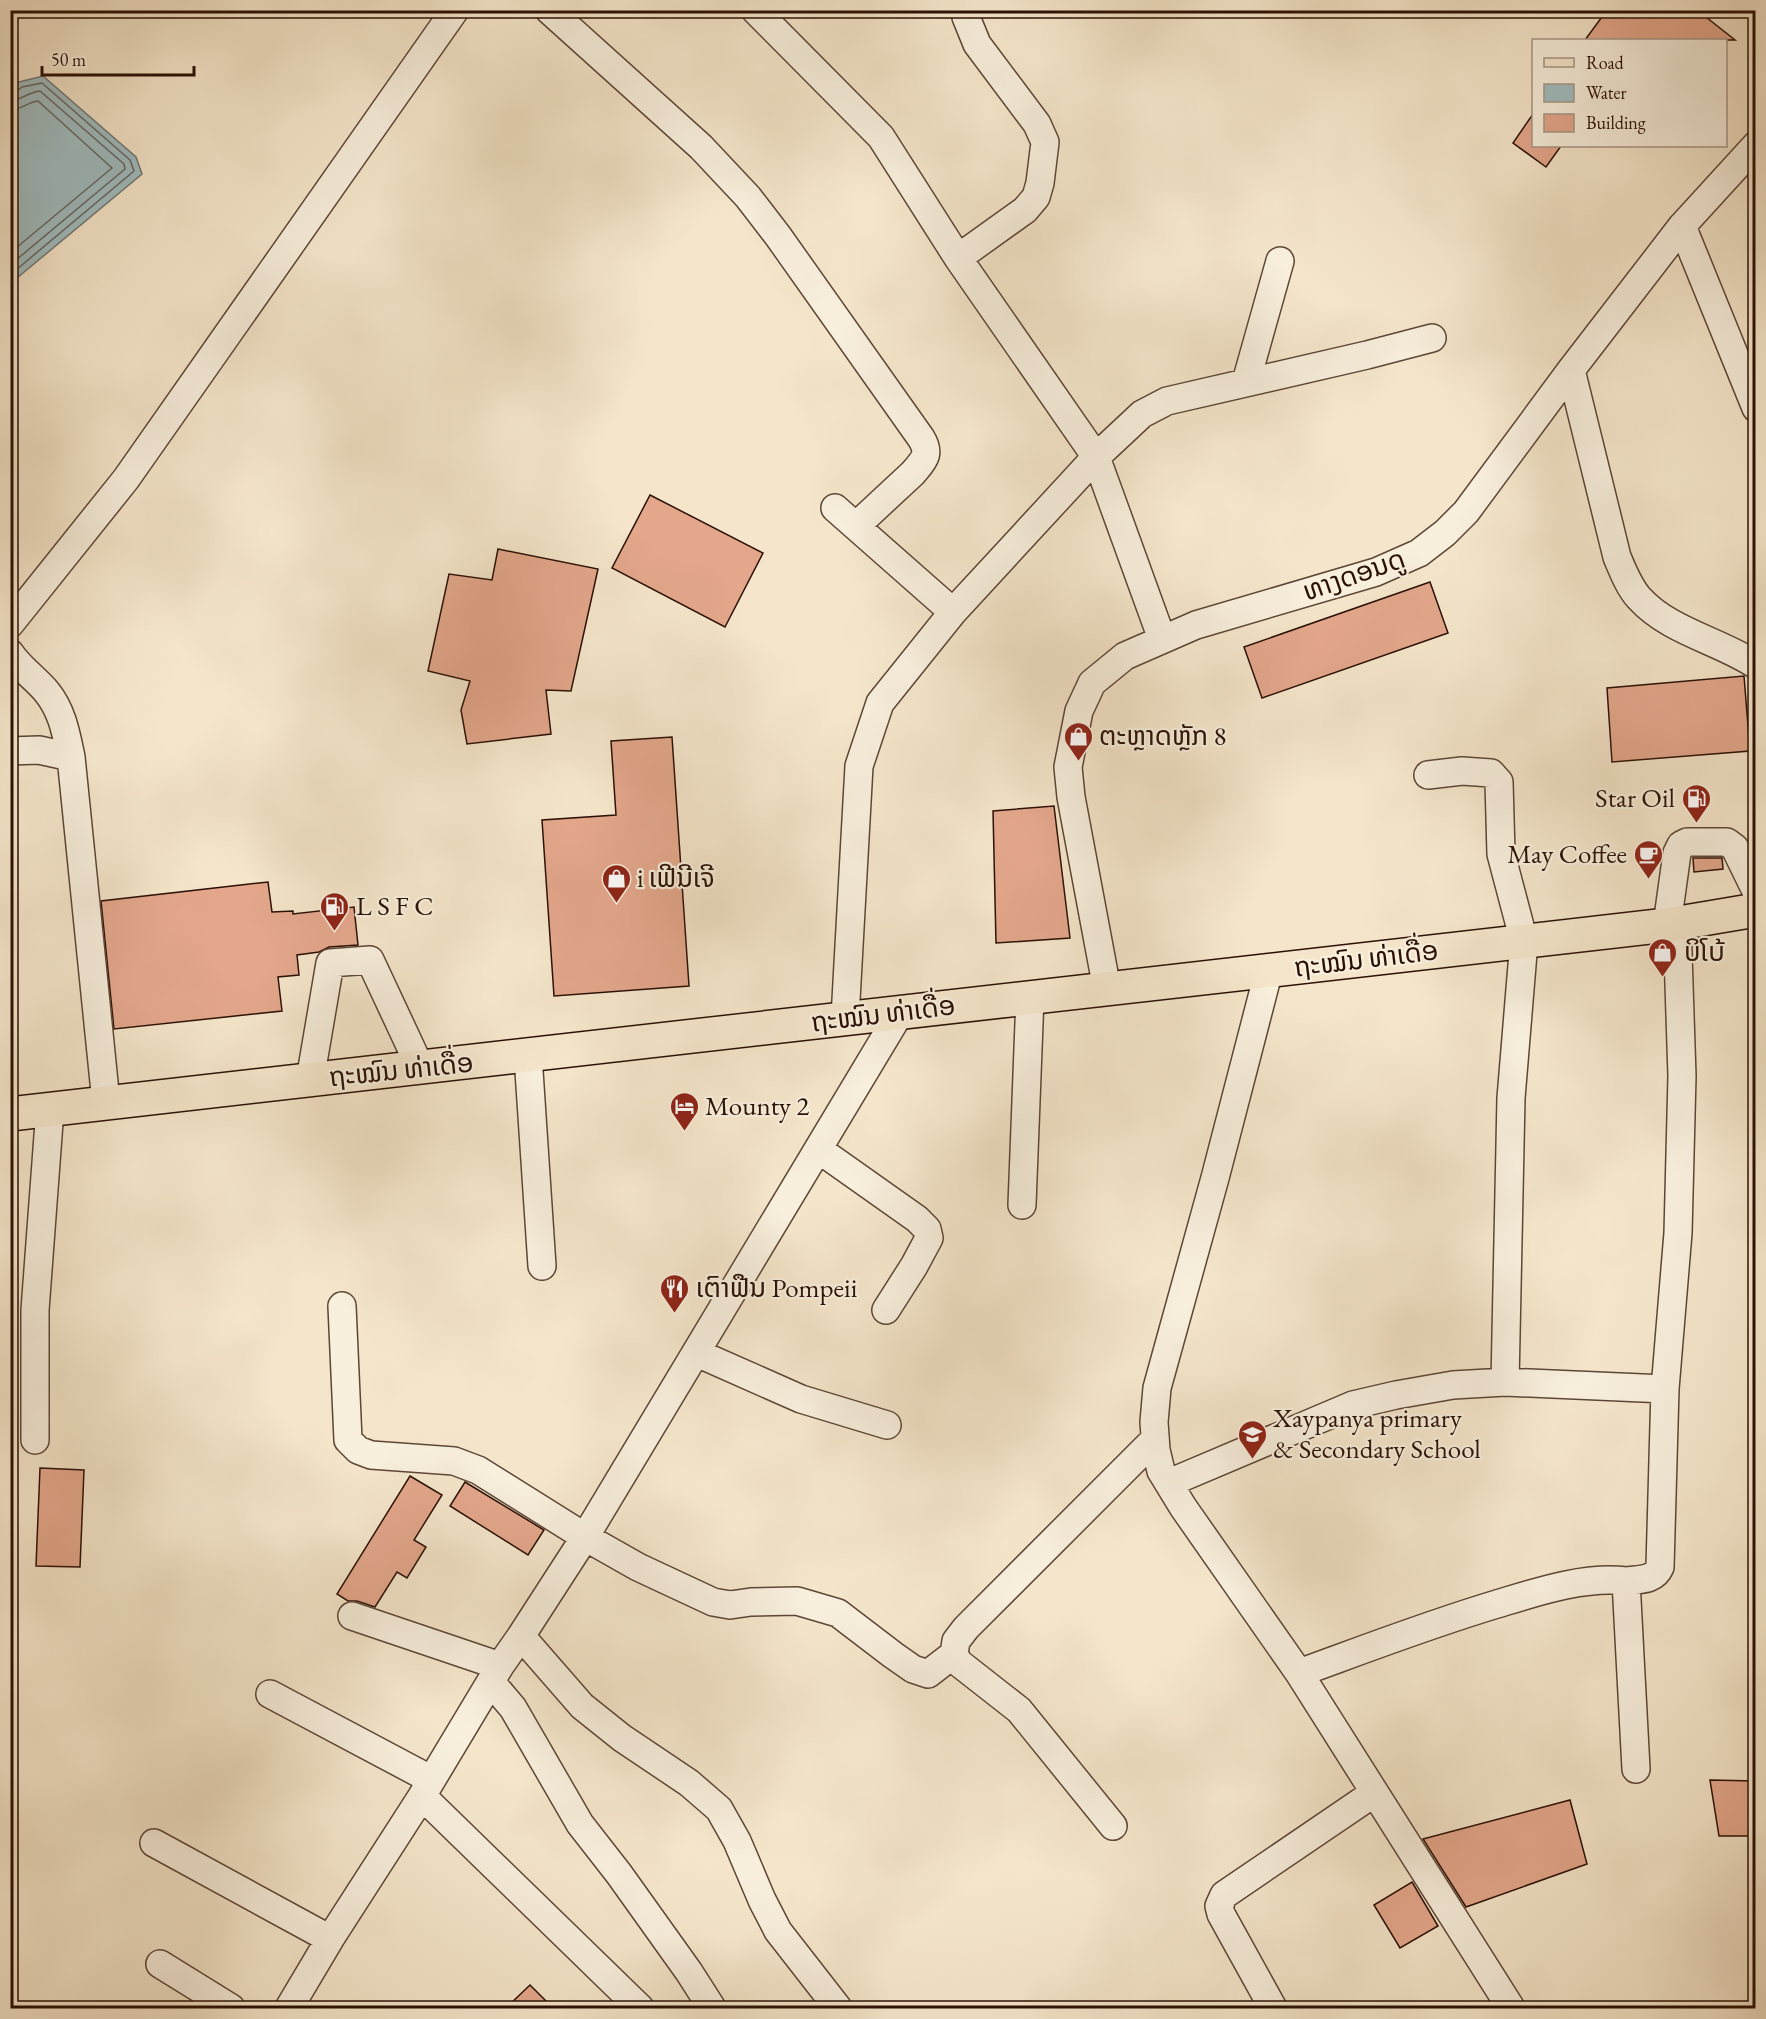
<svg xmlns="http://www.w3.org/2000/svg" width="1766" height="2019" viewBox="0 0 1766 2019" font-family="'EB Garamond','Noto Sans Lao',serif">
<rect width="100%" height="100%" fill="#f5e6cb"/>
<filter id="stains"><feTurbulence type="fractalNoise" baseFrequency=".00333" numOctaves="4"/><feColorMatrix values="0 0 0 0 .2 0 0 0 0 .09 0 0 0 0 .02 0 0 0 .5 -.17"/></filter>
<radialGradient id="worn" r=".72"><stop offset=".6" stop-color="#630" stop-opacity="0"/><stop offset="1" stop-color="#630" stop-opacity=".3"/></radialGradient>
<!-- water -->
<path fill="#a0bdc1" stroke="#717876" stroke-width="1.5" d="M43,76L136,157L142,174L11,283V89L19,82Z"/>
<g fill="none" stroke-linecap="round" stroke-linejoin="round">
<!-- shore -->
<path stroke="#656663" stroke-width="1.5" d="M10,93H15L22,87L42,83L130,160L134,171L10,275
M10,101C21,100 29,92 40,91L124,164L125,169L10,265
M10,110C21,110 28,102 38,101L112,168L10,253"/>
</g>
<!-- building -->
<path fill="#e4a78c" stroke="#2a1005" stroke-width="1.5" d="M1607,10H1697L1735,40H1585Z
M1533,114V146H1561L1546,167L1513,143Z
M650,495L763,553L725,627L612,568Z
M498,549L598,569L571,691L546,690L551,734L467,744L461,710L470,681L428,671L449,574L492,580Z
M1430,582L1448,633L1262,698L1244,647Z
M1744,676L1750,751L1612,762L1607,688Z
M672,737L689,986L554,996L542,820L616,815L611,741Z
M1054,806L1070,938L996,943L993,811Z
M1693,858H1722L1723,869L1694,872Z
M268,882L272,912L293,911V914L354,907L358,945L329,947L319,952L297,955L299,975L278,977L282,1011L114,1029L101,901Z
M40,1468L84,1470L80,1567L36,1566Z
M410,1476L442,1495L414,1540L426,1547L407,1578L397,1572L375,1607L357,1601H348L337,1594Z
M465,1482L544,1530L528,1555L450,1506Z
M1710,1780L1755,1781V1836H1719Z
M1570,1800L1587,1864L1466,1907L1423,1839Z
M1412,1882L1438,1926L1400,1948L1374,1905Z
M530,1985L553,2008H506Z"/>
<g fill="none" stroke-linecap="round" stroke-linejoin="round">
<defs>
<path id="minor" d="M549,10L701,147L748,197L778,236L921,438C931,454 924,460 913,473L856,526
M755,10L881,137L958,258L1096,457L1162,639
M1682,226L1756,408
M958,258L1025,210L1036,197L1040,183L1045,142L1037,124L977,44L966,17L965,10
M1571,370L1617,557C1623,571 1629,587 1639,598C1670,632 1718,640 1756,665
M1246,382L1280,261
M835,508L953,612
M10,624L126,479L455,10
M10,653C20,668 35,678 46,691C62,710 66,733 71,757L106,1102
M10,751L39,750L71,757
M1428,775L1462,771L1491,773L1499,782L1501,854L1524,941L1511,1098L1505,1382
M1667,925L1677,853L1681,845L1687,842H1727L1735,848L1756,891
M1269,970L1215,1178L1157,1388L1154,1422L1156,1450L1161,1471L1183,1507L1299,1673L1511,2008
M1107,989L1071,797L1068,767L1079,711L1092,683L1125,656L1196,625L1376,572L1419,553L1445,533L1466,512L1571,370L1682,226L1756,145
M845,1018L859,766L880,703L953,612L1096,457L1142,414L1167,401L1367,355L1432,338
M528,1056L542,1266
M310,1080L330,963L370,960L420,1067
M818,1149L917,1219L927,1229L929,1238L914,1266L886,1310
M1022,1205L1030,997
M342,1306L348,1440L358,1450L371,1455L454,1461L478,1470L585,1537L638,1567L713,1602L730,1605L751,1602L797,1601L838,1613L893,1655L913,1669L928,1674L954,1654L956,1641L966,1628L1155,1439
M697,1353L801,1399L887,1425
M35,1440V1310L50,1109
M1169,1483L1353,1405L1396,1395L1453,1385L1505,1382L1665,1389
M352,1616L500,1666
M521,1636L582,1706L622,1738L689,1783L719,1809L737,1841L762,1900L778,1931L838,2008
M954,1654L959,1663L1019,1710L1113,1826
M1299,1673C1365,1649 1430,1624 1497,1604C1537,1592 1584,1576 1626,1581
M491,1682L513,1708L580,1824L619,1874L689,1972L712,2008
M270,1694L430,1779
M1636,1769L1626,1581C1639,1579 1654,1581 1660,1567L1665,1389L1678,1233L1682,1076L1677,923
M422,1796L640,2008
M154,1843L330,1939
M160,1964L231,2008
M289,2008L330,1939L422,1796L500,1666L521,1636L585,1537L901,1011
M1273,2008L1221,1914L1219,1906L1224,1895L1374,1793"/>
<path id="major" d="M10,1114L1667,925L1756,910"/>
</defs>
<!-- minor casing -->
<use href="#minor" stroke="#5d4636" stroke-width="30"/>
<!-- major casing -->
<use href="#major" stroke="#2a1005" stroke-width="36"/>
<!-- minor -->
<use href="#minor" stroke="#f8efdd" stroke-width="27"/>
<!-- major -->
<use href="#major" stroke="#f5e6cb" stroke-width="33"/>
</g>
<!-- icons -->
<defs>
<symbol id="shop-pin" viewBox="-11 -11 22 30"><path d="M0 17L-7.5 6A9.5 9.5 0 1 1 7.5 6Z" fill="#8f2418" stroke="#f8efdd"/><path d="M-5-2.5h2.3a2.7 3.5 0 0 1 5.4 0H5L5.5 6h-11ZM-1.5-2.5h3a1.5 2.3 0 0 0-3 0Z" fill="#fff"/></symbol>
<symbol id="fuel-pin" viewBox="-11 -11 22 30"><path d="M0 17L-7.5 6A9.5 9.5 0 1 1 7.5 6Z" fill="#8f2418" stroke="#f8efdd"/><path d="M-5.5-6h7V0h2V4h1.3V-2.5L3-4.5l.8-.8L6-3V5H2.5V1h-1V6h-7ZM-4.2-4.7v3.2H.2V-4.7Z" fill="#fff"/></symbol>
<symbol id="cafe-pin" viewBox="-11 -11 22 30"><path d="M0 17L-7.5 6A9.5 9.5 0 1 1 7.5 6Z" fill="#8f2418" stroke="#f8efdd"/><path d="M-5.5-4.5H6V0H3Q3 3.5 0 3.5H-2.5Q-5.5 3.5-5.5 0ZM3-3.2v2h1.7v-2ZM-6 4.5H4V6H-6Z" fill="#fff"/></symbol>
<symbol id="hotel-pin" viewBox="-11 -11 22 30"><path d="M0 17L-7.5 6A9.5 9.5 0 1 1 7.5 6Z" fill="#8f2418" stroke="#f8efdd"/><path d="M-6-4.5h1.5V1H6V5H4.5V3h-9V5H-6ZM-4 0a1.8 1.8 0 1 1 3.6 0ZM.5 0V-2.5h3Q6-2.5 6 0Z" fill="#fff"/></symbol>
<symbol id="restaurant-pin" viewBox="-11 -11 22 30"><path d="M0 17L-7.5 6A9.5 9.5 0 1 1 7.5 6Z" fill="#8f2418" stroke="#f8efdd"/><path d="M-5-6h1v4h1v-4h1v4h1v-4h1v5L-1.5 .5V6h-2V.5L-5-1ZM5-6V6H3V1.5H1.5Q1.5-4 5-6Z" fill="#fff"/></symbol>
<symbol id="school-pin" viewBox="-11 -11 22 30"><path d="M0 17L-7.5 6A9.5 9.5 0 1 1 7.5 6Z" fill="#8f2418" stroke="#f8efdd"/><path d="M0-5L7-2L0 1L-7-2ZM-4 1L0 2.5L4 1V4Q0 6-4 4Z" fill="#fff"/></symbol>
</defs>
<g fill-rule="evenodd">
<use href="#shop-pin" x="1062" y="720" width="33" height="45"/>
<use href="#fuel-pin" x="1680" y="782" width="33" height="45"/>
<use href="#cafe-pin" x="1632" y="838" width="33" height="45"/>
<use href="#shop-pin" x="600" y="862" width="33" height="45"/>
<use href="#fuel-pin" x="318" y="890" width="33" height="45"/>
<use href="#shop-pin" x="1646" y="936" width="33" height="45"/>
<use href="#hotel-pin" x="668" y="1090" width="33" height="45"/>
<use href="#restaurant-pin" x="658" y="1272" width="33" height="45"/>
<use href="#school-pin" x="1236" y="1418" width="33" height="45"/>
</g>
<g text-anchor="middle" stroke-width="4.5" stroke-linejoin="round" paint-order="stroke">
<!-- street labels -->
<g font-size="27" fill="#2a1005" stroke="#f8efdd">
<text transform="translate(1354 575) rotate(-19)" y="9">ທາງດອນດູ</text>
<text transform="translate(1366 959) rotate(-7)" y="9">ຖະໝົນ ທ່າເດື່ອ</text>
<text transform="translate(883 1014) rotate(-7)" y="9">ຖະໝົນ ທ່າເດື່ອ</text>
<text transform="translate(401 1070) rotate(-6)" y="9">ຖະໝົນ ທ່າເດື່ອ</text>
</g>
<!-- poi labels -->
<g font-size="27" fill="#2a1005" stroke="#f8efdd" text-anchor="start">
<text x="1099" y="745">ຕະຫຼາດຫຼັກ 8</text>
<text x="1675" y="807" text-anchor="end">Star Oil</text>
<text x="1627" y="863" text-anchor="end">May Coffee</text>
<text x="637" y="887">i ເຟີນີເຈີ</text>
<text x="356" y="915">L S F C</text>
<text x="1684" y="961">ບິໂບ້</text>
<text x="705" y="1115">Mounty 2</text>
<text x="696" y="1297">ເຕົາຟືນ Pompeii</text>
<text x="1273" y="1427">Xaypanya primary<tspan x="1273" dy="31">&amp; Secondary School</tspan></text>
</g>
</g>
<!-- margin -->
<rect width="1766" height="2019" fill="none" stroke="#f5e6cb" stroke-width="36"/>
<rect x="12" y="12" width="1742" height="1995" fill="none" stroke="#2a1005" stroke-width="3"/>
<rect x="18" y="18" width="1730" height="1983" fill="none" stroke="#2a1005" stroke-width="1.5"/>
<!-- legend -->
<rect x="1532" y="39" width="195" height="108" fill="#f8efdd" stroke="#a69687" stroke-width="1.5"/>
<rect x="1544" y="58" width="30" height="9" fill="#f5e6cb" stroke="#a69687" stroke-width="1.5"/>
<text x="1586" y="69" font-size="18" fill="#2a1005">Road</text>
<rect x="1544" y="84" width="30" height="18" fill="#a0bdc1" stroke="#a69687" stroke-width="1.5"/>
<text x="1586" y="99" font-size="18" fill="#2a1005">Water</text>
<rect x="1544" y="114" width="30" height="18" fill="#e4a78c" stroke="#a69687" stroke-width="1.5"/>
<text x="1586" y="129" font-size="18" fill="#2a1005">Building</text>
<!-- scale -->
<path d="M42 66v9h152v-9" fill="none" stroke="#2a1005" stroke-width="3"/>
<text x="51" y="66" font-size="18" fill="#2a1005" stroke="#f8efdd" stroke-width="4.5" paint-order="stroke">50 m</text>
<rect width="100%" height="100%" filter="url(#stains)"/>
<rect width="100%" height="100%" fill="url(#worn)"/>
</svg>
